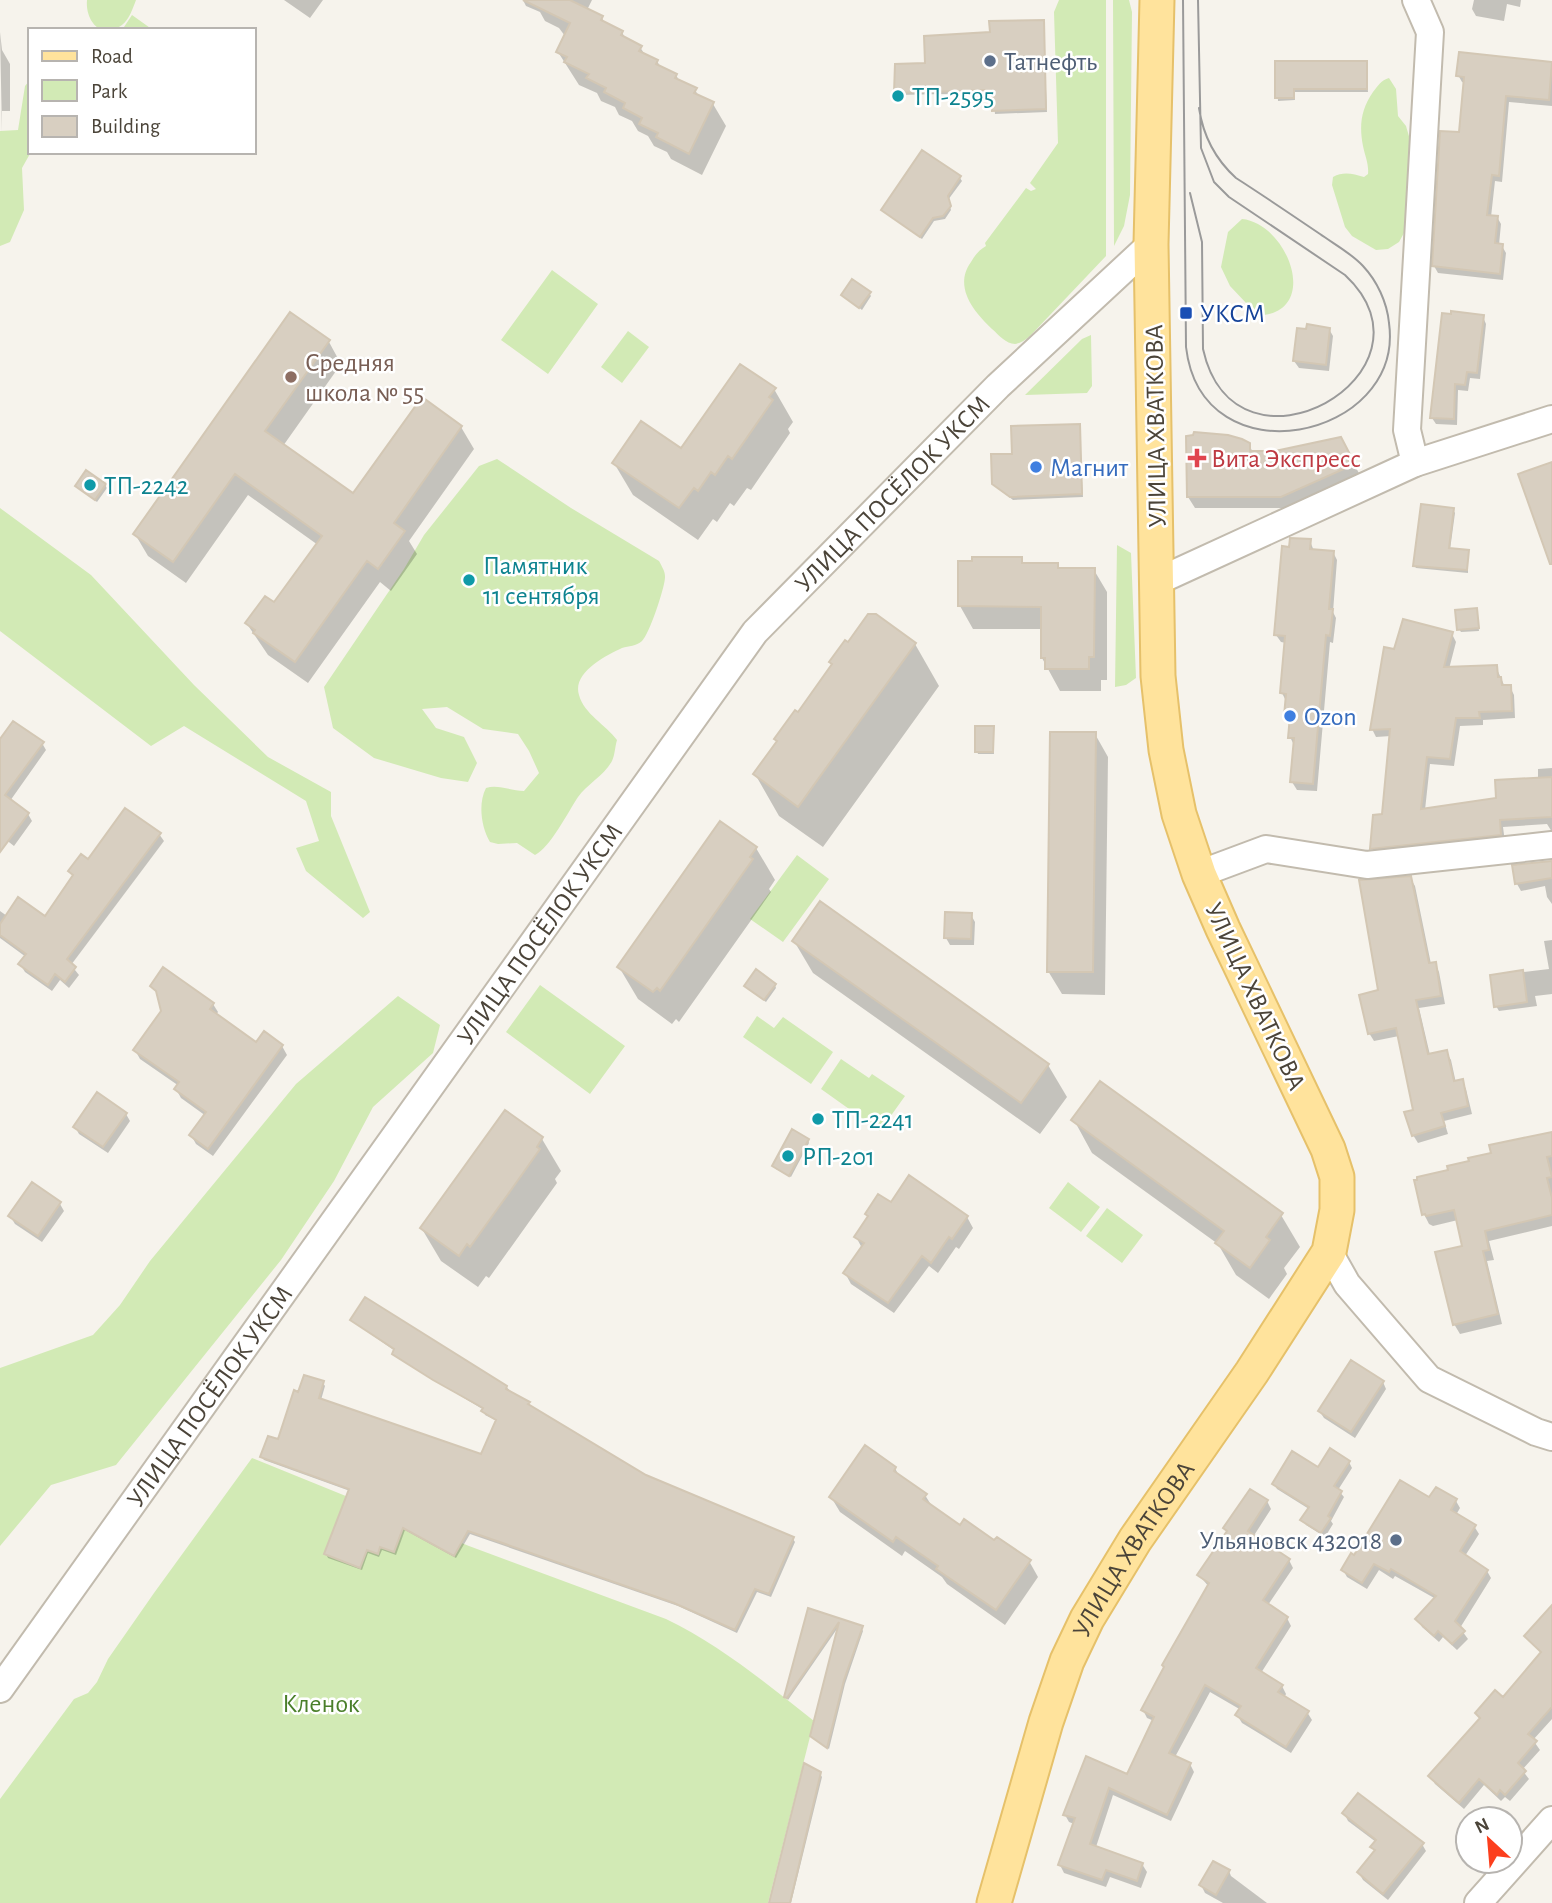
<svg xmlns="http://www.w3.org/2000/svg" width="1552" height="1903" viewBox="0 0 1552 1903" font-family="'Alegreya Sans',sans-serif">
<rect width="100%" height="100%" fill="#f6f3ec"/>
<!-- green -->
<path fill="#d2eab5" d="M87,0H136C133,8 129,20 122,25C102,41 85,21 87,0Z
M1059,0H1106V256L1030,336C1025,340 1021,343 1015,344C1006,344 999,335 992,329C974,312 953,287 971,262C975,255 979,250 986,246L985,243L1026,188L1031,191L1036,189L1030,183L1058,143L1054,12Z
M1113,0H1129L1132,12L1130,195L1124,226L1114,246Z
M132,15L153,30H122Z
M1389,78L1396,89L1398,116L1406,126L1413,150L1408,174L1409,214L1404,233L1399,242L1388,249L1376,250L1352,236L1345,227L1332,185L1333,177C1344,171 1353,174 1364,177L1368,174C1369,164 1365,156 1363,146C1359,126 1361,109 1373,92C1378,86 1381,80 1389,78Z
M30,80L31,152L22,168L24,210L10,242L0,246V131L18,130L25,86Z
M1242,219C1286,223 1320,307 1264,315L1247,304L1230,286L1221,267L1228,232Z
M552,270L598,304L548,374L501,340Z
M628,331L649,347L622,383L601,367Z
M1091,335L1092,386L1087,393L1025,395L1082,339Z
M497,459L571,508L659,561C661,565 665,571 665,576C666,585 649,635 642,641C636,646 629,646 622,648C605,656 572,673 579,695C584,714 606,725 617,740C615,746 615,755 612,761C604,776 587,784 578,797C568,812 550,848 535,855L517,843L498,844L490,842C481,827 478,803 486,788C498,784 511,791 524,791L539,773L529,751L518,734L483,729L447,707L422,709L436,728L464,737L477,763L468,782L441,778L374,758L333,728L324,687L404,569L424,535L479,466Z
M0,508L91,575L194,685L268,757L331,792V816L370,912L363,918L306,871L296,848L319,841L306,801L184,726L151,746L0,631Z
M1117,545L1131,553L1136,678L1126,685L1115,687Z
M797,855L829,879L783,942L750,919Z
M540,985L625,1046L590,1094L506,1032Z
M398,996L440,1025L433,1053L373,1107L334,1181L281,1260L116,1465L51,1485L0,1546V1368L93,1335L120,1305L150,1261L296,1084Z
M757,1016L774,1028L783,1017L833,1052L811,1084L743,1037Z
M841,1059L869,1078L872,1074L905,1096L880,1131L821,1089Z
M1068,1182L1100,1207L1081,1232L1049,1208Z
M1107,1208L1143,1235L1122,1263L1086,1236Z
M252,1458L469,1546L666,1619C720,1645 767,1684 814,1721L768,1903H0V1799L74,1699L88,1693L97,1682L108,1659L154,1593Z"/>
<!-- shadow -->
<path fill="#0003" d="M284,0H323L310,18Z
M523,0H592L587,10L602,18L605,24L622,32L626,40L640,47L645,55L657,61L661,68L676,75L680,82L695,90L700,98L713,104L726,126L702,175L671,159L667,152L654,146L648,136L638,131L632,121L619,115L615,107L601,101L597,93L579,85L558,52L565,36L559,28L545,21L540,12L526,6Z
M1474,0H1521L1520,7L1507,4L1504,21L1476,16L1472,9Z
M1043,22L1047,112L995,114L993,93L897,95L895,92L926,64L991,34Z
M0,32L2,50L10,64V111H2V133Z
M1276,63H1366L1368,92H1294L1295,100L1278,101Z
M1541,63L1552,64V106L1509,102L1502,182L1495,181L1491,217H1497L1501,224L1499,245L1502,246L1506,253L1503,280L1438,273L1434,266L1461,134L1465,83L1462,82L1458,75Z
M960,178L962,181L948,200L951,210L945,219L934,221L922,239L883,210Z
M869,293L871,296L862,310L843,295Z
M1483,317L1486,324L1480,379L1470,378L1468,391L1458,390L1457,425L1436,424L1432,418Z
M1329,329L1333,336L1329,371L1299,368L1294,361Z
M329,342L341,364L283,446L354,496L461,427L474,449L409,541L417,554L391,591L380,582L308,683L268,655L247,624L275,605L318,545L248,495L186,583L148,556L135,534Z
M774,389L793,422L788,429L790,433L751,490L747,488L734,506L730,503L717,522L713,519L698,540L633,495L614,463L682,451Z
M1079,426L1083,497L1013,500L996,487L994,483L1014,455Z
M1340,439L1360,475L1288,508H1195L1188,497L1249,444L1253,453H1275Z
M105,485L107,488L97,502L77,486Z
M1453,510L1455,513L1450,550L1468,551V573L1416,568L1414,565Z
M1310,541L1314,551L1333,552L1337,560L1333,612L1336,618L1333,643L1330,642L1317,791L1297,790L1292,782L1294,745L1290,737L1291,724L1286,715V701L1282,693L1286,643L1281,642L1276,635L1290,549Z
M1021,559L1024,565H1057L1060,570H1094L1107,592V680H1101V691H1060L1042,658L1043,629H973L960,606Z
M1477,613L1479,631L1461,632L1459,629Z
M1452,634L1456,642L1449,669L1496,667L1505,687H1510L1514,695L1515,718L1483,720V725L1460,726L1454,766L1430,764L1425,810L1498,800L1538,780V769L1552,768V832L1547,824L1503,827L1505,842L1376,856L1372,848L1383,816L1391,736L1376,737L1372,729L1396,652Z
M915,644L939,686L823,847L779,816L755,774L799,715Z
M993,728L994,754H978L977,751Z
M1095,734L1108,757L1105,995L1062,994L1048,971Z
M0,742L42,743L46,750L10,801L28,814L32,821L14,846L5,839L0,846Z
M159,834L164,841L71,965L79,975L69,988L60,980L52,991L25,972L20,964L26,957L0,938V911L7,916L45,918L74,877L70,871L89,861Z
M756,848L775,880L769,889L771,892L679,1022L676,1019L672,1024L638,999L619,967Z
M1552,863V904L1547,897L1545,886L1521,891L1517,884L1514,867Z
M1410,878L1415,886L1431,964H1435L1439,972L1445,1004L1419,1008L1430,1055L1446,1052L1451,1060L1456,1083L1462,1081L1466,1089L1472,1114L1444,1121L1448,1134L1418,1143L1413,1135L1415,1111L1399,1036L1374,1041L1369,1033Z
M971,915L975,922L974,945H950L946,938Z
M1552,940V994L1535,996L1537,1006L1499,1011L1496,1006L1492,976L1549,969L1544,941Z
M794,941L1048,1065L1067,1097L1040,1134L813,973Z
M775,985L776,988L766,1002L748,989Z
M152,986L213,1004L218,1012L216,1015L256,1044L282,1046L287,1055L213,1156L196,1144L191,1135L206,1116L181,1098L176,1089L179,1086L140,1059L135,1050L162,1011L159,997Z
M506,1113L542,1139L561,1171L555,1179L557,1183L529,1222L489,1278L486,1276L478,1287L441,1261L422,1229Z
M126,1114L130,1121L108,1153L79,1134L75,1127Z
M1074,1120L1281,1215L1300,1247L1284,1268L1287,1274L1269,1299L1236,1275L1218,1244L1092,1153Z
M1552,1134V1226L1489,1241L1494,1260L1487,1261L1502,1324L1460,1334L1454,1324L1464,1248L1458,1220L1433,1226L1429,1224L1424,1214L1450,1171Z
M808,1140L809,1143L791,1177L776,1169L774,1166Z
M60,1204L64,1211L42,1242L15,1224L10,1216Z
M891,1204L967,1217L973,1228L959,1249L956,1247L938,1273L929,1266L894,1313L851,1284L845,1273L862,1248L856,1237L869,1218Z
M352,1321L506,1387L530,1407L645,1476L793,1539L795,1542L771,1597L757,1592L737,1633L678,1606L470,1534L456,1558L405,1530L396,1555L382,1550L379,1557L368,1553L362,1570L328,1558L326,1554L350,1491L264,1460L262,1457L279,1441L299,1394L323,1383L325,1386L321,1400L482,1456L497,1421L485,1415L484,1410L396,1357L394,1354L395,1351Z
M1383,1382L1386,1389L1355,1438L1324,1418L1320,1412Z
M1349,1462L1352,1468L1338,1490L1344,1497L1331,1521L1333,1524L1325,1537L1306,1525L1303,1520L1309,1509L1277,1489L1274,1484L1319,1469Z
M895,1468L900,1478L925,1495L933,1508L961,1527L1029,1561L1038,1577L1005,1625L947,1584L942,1577L905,1551L902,1556L840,1512L831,1497Z
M1430,1500L1456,1501L1460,1508L1456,1515L1474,1526L1479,1534L1465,1556L1487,1571L1491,1578L1460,1628L1468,1639L1457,1650L1443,1637L1439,1642L1422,1627L1418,1619L1436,1599L1395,1576L1393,1579L1379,1570L1367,1589L1347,1577L1343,1570L1355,1558Z
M1267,1501L1271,1509L1253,1537L1289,1560L1293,1568L1268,1605L1287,1618L1291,1626L1261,1673L1282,1686L1286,1694L1284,1698L1307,1712L1312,1720L1291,1753L1242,1723L1237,1715L1241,1710L1210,1692L1175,1757L1190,1764L1194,1772L1171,1821L1113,1795L1096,1847L1142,1864L1147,1872L1141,1888L1110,1877L1106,1887L1064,1873L1060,1865L1074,1824L1069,1822L1065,1815L1128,1776L1154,1721L1147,1718L1143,1710L1209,1587L1199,1575L1227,1533L1225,1528Z
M1552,1610V1719L1533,1740L1540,1750L1522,1770L1529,1779L1510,1801L1505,1797L1501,1801L1484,1785L1464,1809L1435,1784L1431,1777L1480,1720L1477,1714L1503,1699L1542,1654L1526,1636Z
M809,1611L861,1628L863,1631L845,1684L829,1749L812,1736L839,1626L788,1700L786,1697Z
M820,1774L822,1777L791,1903H770Z
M1344,1813L1422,1844L1426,1851L1388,1900L1363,1880L1359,1873L1376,1852L1373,1847L1376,1842L1348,1821Z
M1229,1871L1231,1876L1267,1903H1223L1205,1893L1201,1885Z"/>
<!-- building -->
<path fill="#d8cfc1" stroke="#d3c7b4" stroke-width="2" d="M523,0H570L603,16L601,20L623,31L621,35L642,46L639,51L658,60L656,64L677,74L675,78L697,88L694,93L714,102L689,154L656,137L658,133L639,124L642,118L623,108L625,103L604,92L606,88L586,78L589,74L564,62L567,57L556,52L570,23Z
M1044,20L1046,109L992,111L991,90L894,93L895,64L925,63L924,36L990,32L989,21Z
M1459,52L1552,62L1549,100L1506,96L1499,176L1492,175L1487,215L1498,216L1495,243L1503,244L1500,274L1432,266L1440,131L1459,132L1464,77L1456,76Z
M1275,61H1367V89H1294V98H1275Z
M922,150L961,176L948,196L951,206L943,216L933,218L920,237L881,210Z
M852,279L871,292L859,308L841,295Z
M1451,311L1484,315L1477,373L1467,372L1465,385L1455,384L1454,419L1430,418L1442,313L1451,314Z
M290,312L330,340L265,431L353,493L422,397L462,426L394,523L405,531L378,569L367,561L295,662L253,633L255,630L245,623L265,596L274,602L322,536L235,474L173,562L133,534Z
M1307,324L1330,328L1326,365L1293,361L1297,328L1306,329Z
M740,364L776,388L769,397L773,400L732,459L728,456L715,475L711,472L698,491L694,488L679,508L612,463L641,421L681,448Z
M1080,424L1082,494L1010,497L992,484L991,454H1012L1011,426Z
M1194,432L1228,435L1242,439L1250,443V451H1275L1341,437L1355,464L1281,497H1187L1186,436L1193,435Z
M1552,462V564H1550L1518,474Z
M86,470L106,484L95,500L75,486Z
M1421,504L1454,508L1449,548L1469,550L1467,570L1413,566Z
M1290,538L1311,539L1310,549L1334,551L1329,609H1333L1330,636L1326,635L1313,784L1290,782L1294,738H1288L1290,716H1284L1286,694L1280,693L1285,636L1274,635L1282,546L1289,547Z
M972,557H1022V563H1058V568H1095L1094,657H1089V669H1045V658H1041V607L958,606V561H972Z
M1477,608L1479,628L1457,630L1455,610Z
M868,614H876L916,643L798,807L753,774L777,741L774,739L795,710L798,712L832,664L829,662L845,640L848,642Z
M1403,619L1453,632L1444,667L1497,665L1498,677H1501L1502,685H1511L1512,711L1479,712L1480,718H1456L1450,759L1427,757L1421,809L1496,798L1495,780L1552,777V817L1500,820L1501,835L1370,849L1373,815L1382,814L1390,729L1370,730L1384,647L1394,649Z
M13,721L44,742L5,795L29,813L0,852V739Z
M975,726H994L993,752H975Z
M1050,732H1096L1093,972H1047Z
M125,808L161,833L67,959L76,967L65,982L55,974L48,985L18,964L26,954L0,935V924L18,897L45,916L73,875L68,871L81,854L88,859Z
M720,821L757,847L750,857L753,859L660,991L657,988L653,992L617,967Z
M1552,861V878L1515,884L1512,865Z
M1411,876L1429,963L1436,962L1441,996L1416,1000L1428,1054L1447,1050L1454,1081L1463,1079L1468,1106L1441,1113L1445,1126L1412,1136L1404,1112L1413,1110L1396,1028L1368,1034L1359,995L1378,990L1359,880Z
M820,901L1049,1064L1021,1103L792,941Z
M945,912L972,913L971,939L944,938Z
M163,967L214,1003L210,1009L256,1042L264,1031L283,1045L208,1149L189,1135L206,1112L174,1089L179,1082L133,1050L161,1011L156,991L150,986Z
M756,969L776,984L764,1000L744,986Z
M1523,970L1527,1002L1494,1007L1490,975Z
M1100,1081L1283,1213L1266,1237L1270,1240L1250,1268L1215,1243L1224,1231L1071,1120Z
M97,1092L127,1113L103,1147L73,1127Z
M505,1110L543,1137L537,1147L540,1149L511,1190L470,1247L467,1244L459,1256L420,1228Z
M792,1129L809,1139L789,1176L772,1166Z
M1552,1132V1156L1547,1157L1552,1177L1547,1178L1552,1198V1215L1485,1231L1489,1250L1483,1251L1498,1314L1453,1325L1435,1252L1462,1246L1454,1210L1426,1216L1425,1214L1422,1215L1414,1180H1417V1177L1448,1170L1447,1166L1469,1161L1468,1158L1491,1153L1489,1145Z
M909,1175L968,1216L952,1239L949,1237L931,1263L922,1256L888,1303L843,1273L864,1243L854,1237L868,1216L865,1214L878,1194L891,1202Z
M32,1182L61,1202L38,1236L8,1216Z
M365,1297L507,1386L506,1389L530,1402L528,1404L646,1475L794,1537L769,1594L755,1589L735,1630L674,1603L468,1531L454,1556L403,1528L394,1552L380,1547L378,1554L367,1550L360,1568L324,1554L349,1489L260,1457L268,1436L278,1439L294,1390L298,1392L304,1375L324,1381L319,1398L481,1454L496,1420L481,1411L483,1408L433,1380L392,1354L394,1349L350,1320Z
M1351,1360L1384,1381L1351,1432L1318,1411Z
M865,1445L896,1467L894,1471L927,1494L923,1499L960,1525L964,1519L994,1540L997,1537L1031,1560L996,1610L936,1569L938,1566L896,1537L893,1542L829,1497Z
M1330,1448L1350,1461L1334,1486L1342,1491L1328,1516L1331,1518L1321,1533L1300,1520L1309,1507L1272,1484L1292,1451L1318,1467Z
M1400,1480L1429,1497L1436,1487L1457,1499L1451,1510L1476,1525L1460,1551L1488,1570L1455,1621L1465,1631L1452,1644L1438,1631L1434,1636L1415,1619L1436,1596L1391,1569L1389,1572L1374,1564L1362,1583L1341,1570L1351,1553L1354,1555Z
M1250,1489L1268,1500L1248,1531L1290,1559L1263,1600L1288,1617L1256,1668L1283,1685L1278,1692L1309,1711L1286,1747L1235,1715L1241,1706L1205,1685L1169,1753L1191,1763L1167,1815L1109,1788L1090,1844L1143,1863L1137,1881L1106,1870L1102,1880L1058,1865L1075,1818L1063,1815L1086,1756L1127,1774L1154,1717L1141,1710L1164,1667L1162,1665L1209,1583L1197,1575L1227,1531L1223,1528Z
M1552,1605V1707L1528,1734L1537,1741L1518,1763L1526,1771L1505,1795L1500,1790L1497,1795L1479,1779L1459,1803L1428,1776L1480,1718L1475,1713L1495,1690L1503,1697L1541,1652L1524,1636Z
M808,1608L863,1626L844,1680L827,1748L810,1736L839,1622L787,1698L784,1697Z
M804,1763L821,1772L790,1903H769Z
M1358,1793L1424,1843L1383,1894L1357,1872L1375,1850L1370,1847L1376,1840L1342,1813Z
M1213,1861L1230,1870L1216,1895L1199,1885Z"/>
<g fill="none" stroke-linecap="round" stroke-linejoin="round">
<defs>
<g id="minor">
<path d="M1415,463L1407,430L1430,32L1416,0"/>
<path d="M1158,581L1415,463L1552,419"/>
<path d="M1199,874L1266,849L1367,865L1552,845"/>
<path d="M1329,1252L1347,1284L1429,1379L1536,1432L1552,1437"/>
<path id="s1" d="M0,1689L755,632L998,386L1151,244"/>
<path d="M1478,1903L1552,1820"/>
</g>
<g id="major">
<path id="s2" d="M994,1903L1046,1722L1067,1661L1087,1619L1135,1540L1252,1372L1329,1252L1337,1210V1177L1328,1149L1223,929L1199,874L1179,814L1166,750L1158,676L1151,244L1157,0"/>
</g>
</defs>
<!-- minor casing -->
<use href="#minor" stroke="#c2bbae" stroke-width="30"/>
<!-- major casing -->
<use href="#major" stroke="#e6c16a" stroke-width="37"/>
<!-- minor -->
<use href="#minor" stroke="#fff" stroke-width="26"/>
<!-- major -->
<use href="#major" stroke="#ffe39c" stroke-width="33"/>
<!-- tram -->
<path stroke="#9a9a9a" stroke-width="2" d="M1183,0L1186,347C1202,483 1405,439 1389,323C1387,302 1377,281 1363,266C1351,253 1334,244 1320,234C1292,215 1264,196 1236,178C1215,159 1203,135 1199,108
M1190,193L1202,242L1203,349C1235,494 1450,373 1345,275L1229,197L1214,182L1201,148L1198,0"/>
</g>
<!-- markers -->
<g fill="#5c6f8a" stroke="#fff" stroke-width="2.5">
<circle cx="990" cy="61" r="7"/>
<circle cx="1396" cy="1540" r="7"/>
</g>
<g fill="#0f9aa8" stroke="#fff" stroke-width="2.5">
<circle cx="898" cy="96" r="7"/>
<circle cx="90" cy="485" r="7"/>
<circle cx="469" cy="580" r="7"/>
<circle cx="818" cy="1119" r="7"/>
<circle cx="788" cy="1156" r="7"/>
</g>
<rect fill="#1a4fb4" stroke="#fff" stroke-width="2.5" x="1179" y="306" width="14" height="14" rx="3.5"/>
<circle fill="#8d6e63" stroke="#fff" stroke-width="2.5" cx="291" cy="377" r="7"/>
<path fill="#e0444e" stroke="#fff" stroke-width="2.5" d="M1193.5 447.5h7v7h7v7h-7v7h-7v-7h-7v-7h7z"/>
<g fill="#3f7fe0" stroke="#fff" stroke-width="2.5">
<circle cx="1036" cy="467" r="7"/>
<circle cx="1290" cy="716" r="7"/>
</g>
<g text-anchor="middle" stroke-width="5" stroke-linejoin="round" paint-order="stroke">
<!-- service labels -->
<g font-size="26" fill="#4e5e75" stroke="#fff" text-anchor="start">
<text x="1004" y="70">Татнефть</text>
<text x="1382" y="1549" text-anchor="end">Ульяновск 432018</text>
</g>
<!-- culture labels -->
<g font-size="26" fill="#0d838f" stroke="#fff" text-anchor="start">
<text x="912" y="105">ТП-2595</text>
<text x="104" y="494">ТП-2242</text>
<text x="483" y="574">Памятник<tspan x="483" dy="30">11 сентября</tspan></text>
<text x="832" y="1128">ТП-2241</text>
<text x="802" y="1165">РП-201</text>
</g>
<!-- transit labels -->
<g font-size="26" fill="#164399" stroke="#fff" text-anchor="start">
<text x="1200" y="322">УКСМ</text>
</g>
<!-- education labels -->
<g font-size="26" fill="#785e54" stroke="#fff" text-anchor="start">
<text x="305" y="371">Средняя<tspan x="305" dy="30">школа № 55</tspan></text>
</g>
<!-- street labels -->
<g font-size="26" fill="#4b4439" stroke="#fff">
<text transform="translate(1155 426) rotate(-91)" y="9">УЛИЦА ХВАТКОВА</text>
<text dy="9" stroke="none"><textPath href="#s1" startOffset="1494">УЛИЦА ПОСЁЛОК УКСМ</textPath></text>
<text dy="9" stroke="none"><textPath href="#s1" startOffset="928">УЛИЦА ПОСЁЛОК УКСМ</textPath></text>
<text transform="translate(1256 996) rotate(65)" y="9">УЛИЦА ХВАТКОВА</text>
<text dy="9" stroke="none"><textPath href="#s1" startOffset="360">УЛИЦА ПОСЁЛОК УКСМ</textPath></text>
<text dy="9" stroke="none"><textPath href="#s2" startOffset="383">УЛИЦА ХВАТКОВА</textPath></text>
</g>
<!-- health labels -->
<g font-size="26" fill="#be3a42" stroke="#fff" text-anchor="start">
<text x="1211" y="467">Вита Экспресс</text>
</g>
<!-- shop labels -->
<g font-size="26" fill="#366cbe" stroke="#fff" text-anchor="start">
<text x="1050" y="476">Магнит</text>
<text x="1304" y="725">Ozon</text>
</g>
<!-- park labels -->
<g font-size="26" fill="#4a7f2a" stroke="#fff">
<text x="321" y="1712">Кленок</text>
</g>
</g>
<!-- legend -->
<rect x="28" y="28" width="228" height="126" fill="#ffffff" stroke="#b7b4b0" stroke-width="2"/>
<rect x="42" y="51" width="35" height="10" fill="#ffe39c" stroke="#b7b4b0" stroke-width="2"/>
<text x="91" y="63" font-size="21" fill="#4b4439">Road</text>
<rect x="42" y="80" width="35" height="21" fill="#d2eab5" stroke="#b7b4b0" stroke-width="2"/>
<text x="91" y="98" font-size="21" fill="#4b4439">Park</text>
<rect x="42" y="116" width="35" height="21" fill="#d8cfc1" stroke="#b7b4b0" stroke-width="2"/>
<text x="91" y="133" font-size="21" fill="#4b4439">Building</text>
<!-- north arrow -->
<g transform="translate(1489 1840) rotate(334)"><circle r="33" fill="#ffffff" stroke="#b7b4b0" stroke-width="2"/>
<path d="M0-5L12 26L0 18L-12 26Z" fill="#fc3f1d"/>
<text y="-10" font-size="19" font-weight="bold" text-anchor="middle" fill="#4b4439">N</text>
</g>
</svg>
